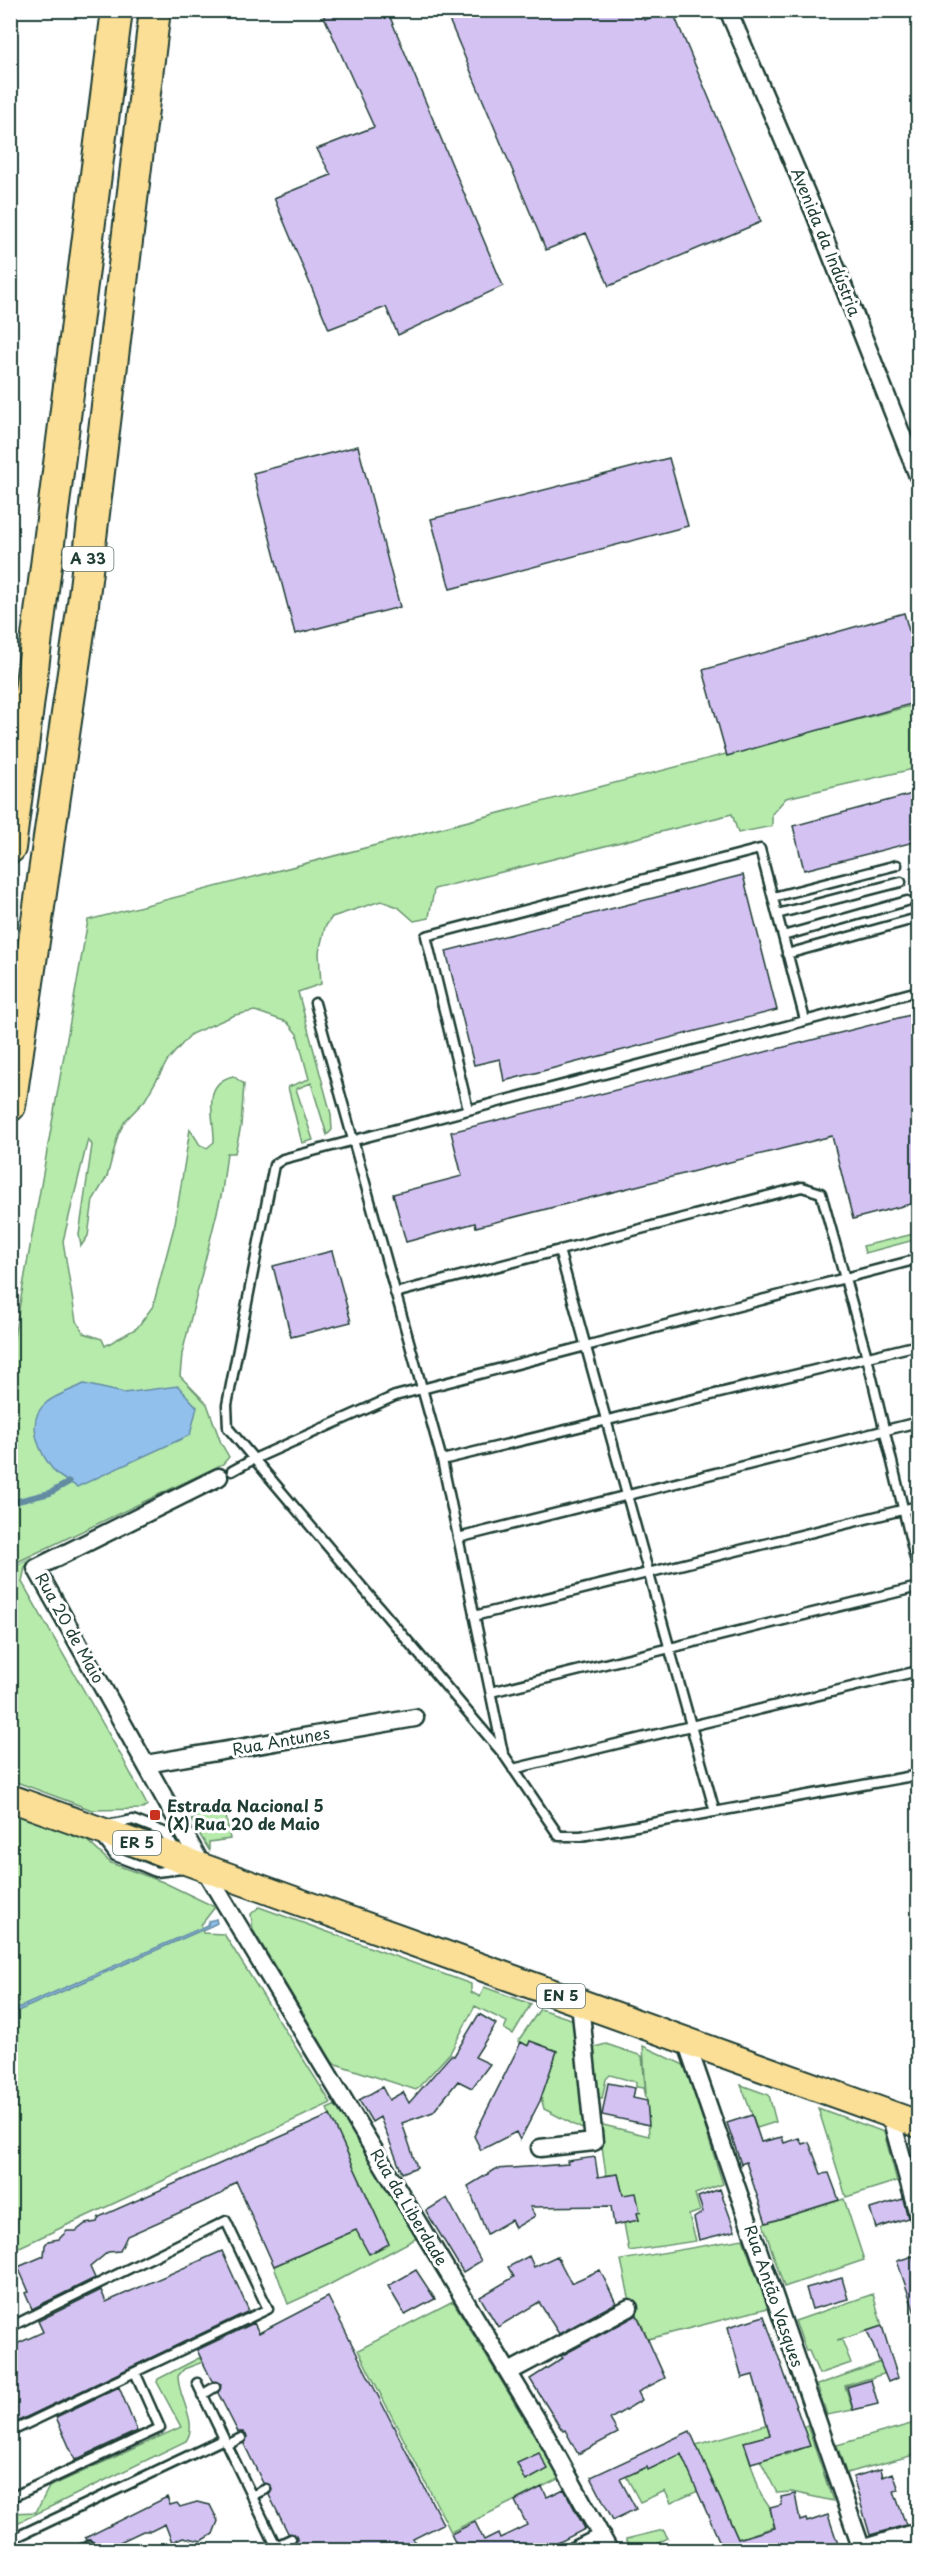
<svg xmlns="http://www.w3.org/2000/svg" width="929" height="2561" viewBox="0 0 929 2561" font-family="'Playpen Sans',sans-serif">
<rect width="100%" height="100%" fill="#fff"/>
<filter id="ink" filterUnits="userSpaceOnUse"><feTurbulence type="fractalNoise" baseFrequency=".0167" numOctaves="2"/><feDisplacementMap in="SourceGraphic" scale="12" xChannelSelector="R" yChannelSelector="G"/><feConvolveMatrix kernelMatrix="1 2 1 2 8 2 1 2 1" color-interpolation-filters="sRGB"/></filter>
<g filter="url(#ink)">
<!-- green -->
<path fill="#b6ebac" stroke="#6a9470" stroke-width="1.5" d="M918,704V768L786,798L772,814V826L738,833L732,814L434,889C433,899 430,908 429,918L414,921L398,907L381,901L332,917L325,927L319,952L321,984L298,992L331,1114L332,1130L327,1135L311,1083L296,1089L313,1140L302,1143L288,1087L309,1079L297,1034L287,1022L255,1011L235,1015L191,1034L168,1060L145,1100L125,1121L118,1135L107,1177L93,1200L88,1236L81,1246L79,1235L92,1145L88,1139L63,1241L76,1321L84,1333L102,1339L105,1346L137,1328L153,1306L175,1223L190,1129L200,1145L207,1148L214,1142C215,1117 200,1084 233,1076L244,1084L241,1126L235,1153H227L222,1192L182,1354L180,1376L207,1404L221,1443L229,1457L223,1464L11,1565V1354L88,920Z
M918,1233V1239L865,1253L863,1246Z
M33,1557L25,1567L22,1582L123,1759L147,1805L143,1809L92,1810L11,1780V1568Z
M224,1804L230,1839L209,1842V1850L191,1820L196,1819L193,1808Z
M10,1812L82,1836L111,1863L163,1882L215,1907L201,1925L203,1933L224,1934L331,2103L11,2251Z
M259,1907L471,1984V1992L480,1997L484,1987L531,2004L513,2034L504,2029L507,2022L475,2006L450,2053L416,2090L333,2063L253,1930L251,1914Z
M540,2009L577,2021L588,2128L584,2130L544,2109L541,2097L557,2051L530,2041L528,2046L518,2041Z
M606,2044L642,2056L646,2094L643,2046L686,2066L723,2184L695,2194L700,2211L689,2215L696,2241L629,2251L624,2223L639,2220L637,2213L640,2212L623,2195L618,2174L606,2175L599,2124L649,2136L647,2102L644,2088L636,2087V2082L610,2075L606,2079L602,2099L597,2098L592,2051L595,2047Z
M741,2085L769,2095L776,2122L757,2128Z
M336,2105L417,2238L325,2287L288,2304L274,2266L378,2220L327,2109Z
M818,2108L884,2132L897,2181L846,2197Z
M844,2199L864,2260L784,2287L763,2224Z
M743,2239L768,2308L648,2339L629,2297L621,2260Z
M873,2294L882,2326L837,2341L842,2340L851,2363L819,2374L809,2351H806L795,2321Z
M453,2301L560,2478L451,2532L358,2350Z
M199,2358L203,2362L184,2369L178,2376C178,2399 199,2422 186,2441L11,2526V2513L36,2512L49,2487L181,2427L157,2382L158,2379Z
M892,2358L896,2370L845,2386L853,2410L827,2415L817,2385Z
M918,2422V2454L846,2473L837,2445Z
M773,2423L785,2455L809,2446L803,2427L807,2425L833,2501L792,2492L777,2493L760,2460V2438L744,2442L761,2495L770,2508L774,2527L738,2539L706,2467L698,2491L671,2503L665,2491L640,2502L626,2476L647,2467L649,2469L696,2447V2445Z
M663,2530L668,2538L645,2550H633L626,2539Z"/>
<!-- water -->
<path fill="#92c0ec" stroke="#648ca2" stroke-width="1.5" d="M84,1384L124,1393L178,1386L197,1407L190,1435L77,1487C70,1482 59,1478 54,1471C40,1454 24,1421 46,1403C55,1395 72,1390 84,1384Z
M216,1919L217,1923L211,1926L11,2014V2011L208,1925L209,1921Z"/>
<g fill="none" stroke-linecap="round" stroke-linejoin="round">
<!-- stream -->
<path stroke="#648ca2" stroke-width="6" d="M10,1503L50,1493L69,1482"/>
</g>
<!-- building -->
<path fill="#d4c2f3" stroke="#1f3d34" stroke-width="1.5" d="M321,10H387L503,286L398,335L386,307L329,329L274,198L331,175L317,149L374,127Z
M445,10H640L644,20L672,10L761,222L609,286L586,233L546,250Z
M358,446L400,607L295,634L253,473Z
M669,458L688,526L450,589L431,519Z
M904,613L918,663V702L727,756L703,670Z
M916,793L918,841L804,870L793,826Z
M743,875L777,1010L504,1081L500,1059L474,1065L446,951Z
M918,1013V1202L853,1219L832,1136L476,1227L475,1223L406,1242L393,1194L462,1176L451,1132Z
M332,1251L351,1322L291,1337L273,1266Z
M479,2014L496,2024L475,2057L490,2064L472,2088L458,2081L433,2112L402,2123L417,2167L402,2173L380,2117L372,2122L359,2100L382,2087L389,2100L403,2092L409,2103L451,2055L454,2056Z
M530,2041L557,2051L540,2101L520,2140L516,2132L481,2150L474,2136L521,2042L528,2046Z
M608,2083L635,2088L633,2098L647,2101L649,2125L602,2115Z
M330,2115L389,2244L369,2254L356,2230L274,2266L236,2181L221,2194L127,2236L120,2251L108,2252L90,2267L95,2278L32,2309L25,2293L29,2292L18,2267L44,2256L45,2245L48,2241L59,2239L67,2231H76L85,2224L97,2222L99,2217Z
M752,2115L761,2142L782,2137L784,2143L799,2138L802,2144L809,2142L821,2174L829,2173L839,2200L766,2223L746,2162L741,2164L727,2123Z
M595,2157L598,2177L618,2174L623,2195L636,2193L640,2212L637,2213L639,2220L614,2225L611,2206L530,2207L535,2216L515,2228L511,2220L487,2234L468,2186L496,2169L568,2164L567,2161Z
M720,2189L735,2231L699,2240L694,2218L703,2212L698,2197Z
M447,2198L481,2261L463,2272L426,2211Z
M903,2199L908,2218L876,2228L870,2209Z
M222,2251L249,2311L10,2425V2347L43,2332L38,2321L101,2290L106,2302Z
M529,2256L534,2267L557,2256L571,2283L600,2270L616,2303L559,2334L539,2302L498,2327L480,2297L514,2277L508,2267Z
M913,2256L918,2271V2316H916L897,2261Z
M416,2270L435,2299L405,2315L388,2286Z
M842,2278L848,2299L812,2309L806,2288Z
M328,2297L443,2524L413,2539L419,2550H297L294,2545L297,2540L296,2536L288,2533L269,2495L272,2490L271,2486L263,2483L244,2444L247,2436L244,2432H238L218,2393L221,2384L212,2381L197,2350L254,2323L259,2333Z
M637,2315L665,2378L638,2392L642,2400L610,2419L618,2433L578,2454L565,2430L563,2431L558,2424L530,2379L563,2358L561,2356Z
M764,2316L810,2446L751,2463L744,2442L770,2435L753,2375L742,2378L728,2327Z
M882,2326L898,2378L888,2382L867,2331Z
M871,2380L878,2404L853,2410L847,2387Z
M119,2387L137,2431L75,2460L56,2417Z
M690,2431L738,2539L775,2528L770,2508L782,2505L781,2497L795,2494L800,2521L806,2519L807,2522L828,2515L840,2550H714V2547L721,2545L681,2454L648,2470L647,2467L620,2479L636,2509L613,2520L591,2477Z
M539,2453L548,2469L526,2481L517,2463Z
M881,2469L883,2477L893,2473L899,2490L894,2491L906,2525L870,2535L853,2477Z
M542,2487L547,2497L564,2489L585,2529L544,2550H459L451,2534L475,2522L484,2540L498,2533L500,2538L527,2525L515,2501Z
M167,2497L170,2505L177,2503L180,2507L197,2502L210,2505L218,2521L213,2534L202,2541L183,2537L172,2542L165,2524L151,2531H143L103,2550H93L95,2543L90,2540H86L85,2538Z"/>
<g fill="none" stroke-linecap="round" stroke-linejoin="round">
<defs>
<path id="service" d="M773,897L897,865
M777,914L901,882
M783,936L907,901
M787,954L914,919
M918,991L283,1159L274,1165L227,1405L228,1428L254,1459L395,1396L918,1259
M315,1003L442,1460L503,1753
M468,1109L426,936L760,849L805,1020
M559,1250L715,1812
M395,1293L802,1187L821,1193L867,1357L918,1571
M442,1460L918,1345
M232,1471L254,1459L504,1755L559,1836H581L918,1775
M458,1538L918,1422
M474,1616L918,1506
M491,1692L918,1587
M513,1769L918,1671
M107,1825L133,1820L164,1832L176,1851
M101,1838L115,1856L144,1867L156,1872L182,1869
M10,2327L226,2221L268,2309L135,2372
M197,2383L278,2550
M202,2395L215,2387
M10,2432L135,2372L160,2428L10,2498
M227,2445L241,2438
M251,2496L266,2489
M10,2540L224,2439
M276,2546L291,2539
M79,2550L89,2546"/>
<path id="minor" d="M728,10L815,214L918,476
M219,1477L36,1568L203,1867L539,2423L609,2550
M146,1764L415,1718
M686,2041L862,2550
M890,2114L918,2215
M540,2148L594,2142L580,2003
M509,2372L629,2308
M861,2549L918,2532
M575,2550L601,2537"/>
<path id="primary" d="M10,1798L918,2124"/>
<path id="motorway" d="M10,848L117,10
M10,1106L83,604L155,10"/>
</defs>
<!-- service casing -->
<use href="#service" stroke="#1f3d34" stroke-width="13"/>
<!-- minor casing -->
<use href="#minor" stroke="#1f3d34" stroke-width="21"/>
<!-- primary casing -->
<use href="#primary" stroke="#1f3d34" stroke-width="30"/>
<!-- motorway casing -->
<use href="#motorway" stroke="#1f3d34" stroke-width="34"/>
<!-- service -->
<use href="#service" stroke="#fff" stroke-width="8"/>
<!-- minor -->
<use href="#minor" stroke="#fff" stroke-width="16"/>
<!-- primary -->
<use href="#primary" stroke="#fbdf96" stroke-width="26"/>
<!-- motorway -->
<use href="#motorway" stroke="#fbdf96" stroke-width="30"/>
</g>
</g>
<!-- markers -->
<rect fill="#c8321e" stroke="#fff" stroke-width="2" x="149" y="1809" width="12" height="12" rx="3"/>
<g text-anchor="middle" stroke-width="6" stroke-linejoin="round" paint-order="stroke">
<!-- shield labels -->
<g fill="#fff" stroke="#627771" stroke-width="1.5">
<rect x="62.5" y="547" width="51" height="24" rx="4.5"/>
<rect x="113" y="1831" width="48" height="24" rx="4.5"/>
<rect x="537" y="1984" width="48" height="24" rx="4.5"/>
</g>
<g font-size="15" font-weight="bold" fill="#1f3d34">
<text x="88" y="564">A 33</text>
<text x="137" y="1848">ER 5</text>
<text x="561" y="2001">EN 5</text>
</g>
<!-- street labels -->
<g font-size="16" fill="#1f3d34" stroke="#fff">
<text transform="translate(826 242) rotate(68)" y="6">Avenida da Indústria</text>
<text transform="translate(70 1628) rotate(61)" y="6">Rua 20 de Maio</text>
<text transform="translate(281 1741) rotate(-10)" y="6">Rua Antunes</text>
<text transform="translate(409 2207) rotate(59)" y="6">Rua da Liberdade</text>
<text transform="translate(774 2296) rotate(71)" y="6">Rua Antão Vasques</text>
</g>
<!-- poi labels -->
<g font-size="16" font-weight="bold" fill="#1f3d34" stroke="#fff" text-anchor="start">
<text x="167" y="1812">Estrada Nacional 5<tspan x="167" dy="18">(X) Rua 20 de Maio</tspan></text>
</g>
</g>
<!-- margin -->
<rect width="929" height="2561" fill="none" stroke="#fff" stroke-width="36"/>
<rect x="18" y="18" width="893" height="2525" fill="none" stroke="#1f3d34" stroke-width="2" filter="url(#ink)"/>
</svg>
